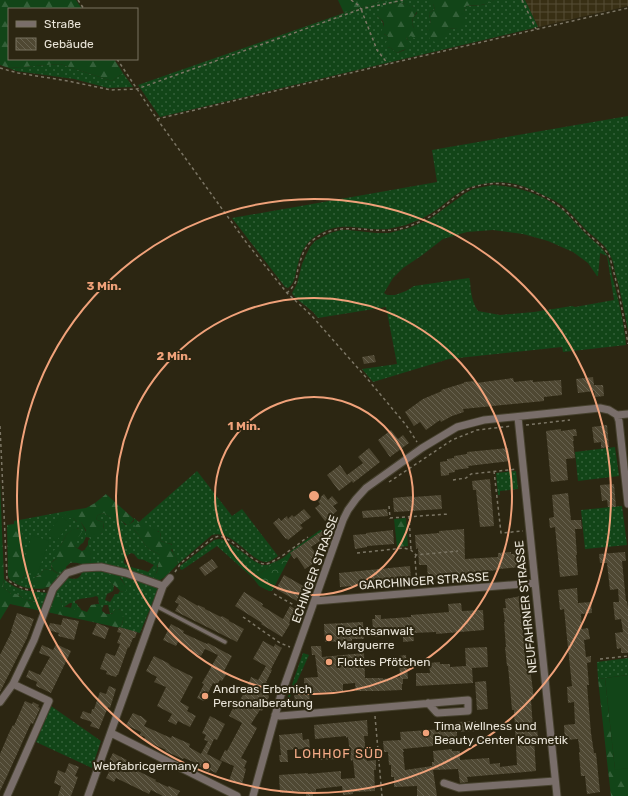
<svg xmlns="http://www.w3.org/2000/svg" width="628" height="796" font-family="Rubik,sans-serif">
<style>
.industrial{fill:url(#industrial-grid)}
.grass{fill:url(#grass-dots);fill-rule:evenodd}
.forest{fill:url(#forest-firs)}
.park{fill:url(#park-crowns)}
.pitch{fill:#124518}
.building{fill:url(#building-back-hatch)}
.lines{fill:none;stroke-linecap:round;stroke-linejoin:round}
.lane-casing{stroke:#46412e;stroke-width:5.5}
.street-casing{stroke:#46412e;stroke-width:9}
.path{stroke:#7c7665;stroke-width:1.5;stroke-dasharray:3 3;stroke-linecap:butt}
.lane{stroke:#796e6a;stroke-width:3.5}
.street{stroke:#796e6a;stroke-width:7}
.ring{fill:none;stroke:#f0a27a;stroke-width:2}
.poi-dot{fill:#f0a27a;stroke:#2c2612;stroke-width:1.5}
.labels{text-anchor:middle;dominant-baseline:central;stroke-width:4;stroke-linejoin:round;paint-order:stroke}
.street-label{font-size:12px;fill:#e9e4d8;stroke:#2c2612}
.poi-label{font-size:12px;fill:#e9e4d8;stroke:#2c2612;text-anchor:start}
.neighbourhood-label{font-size:13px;letter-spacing:1px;fill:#f4aa86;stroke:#2c2612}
.centre{fill:#f0a27a;stroke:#2c2612;stroke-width:2}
.ring-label{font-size:12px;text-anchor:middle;font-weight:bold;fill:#f0a27a;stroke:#2c2612;stroke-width:4;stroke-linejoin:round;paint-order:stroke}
</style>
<defs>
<pattern id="industrial-grid" width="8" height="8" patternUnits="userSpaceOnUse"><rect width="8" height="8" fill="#382f14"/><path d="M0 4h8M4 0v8" fill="none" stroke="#554d35"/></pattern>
<pattern id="grass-dots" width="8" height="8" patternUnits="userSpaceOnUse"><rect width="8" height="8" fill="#124518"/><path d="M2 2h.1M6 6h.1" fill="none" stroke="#346039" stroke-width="1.8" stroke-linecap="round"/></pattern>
<pattern id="forest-firs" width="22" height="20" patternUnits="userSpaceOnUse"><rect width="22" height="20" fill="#124518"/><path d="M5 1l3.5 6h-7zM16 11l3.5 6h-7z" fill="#346039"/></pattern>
<pattern id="park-crowns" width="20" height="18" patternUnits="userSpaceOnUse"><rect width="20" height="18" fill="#124518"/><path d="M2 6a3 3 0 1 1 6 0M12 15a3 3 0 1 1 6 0" fill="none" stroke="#346039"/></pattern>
<pattern id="building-back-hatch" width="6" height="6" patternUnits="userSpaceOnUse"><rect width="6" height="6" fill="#4f4833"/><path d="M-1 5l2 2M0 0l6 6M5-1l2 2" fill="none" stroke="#686250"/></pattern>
</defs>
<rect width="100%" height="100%" fill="#2c2612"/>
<path class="industrial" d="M525 0H628V6L538 27Z"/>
<path class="grass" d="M384 0H433V4L435 9 429 13 431 24 427 29 429 33 445 32 449 28 456 29 463 19 464 11 466 6 483 5 494 0H525L538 27 160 117 138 85 344 13ZM400 3C405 3 409 6 414 7L417 13 413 18 412 23 414 28 411 35 406 38 408 40 405 50 397 53 391 48 387 47 388 36 384 34C384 26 384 21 377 16L383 9V7L388 4Z
M60 64 112 81 123 73 133 87 108 88 74 79 16 71 9 68Z
M628 116V331C624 311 621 292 615 272 614 266 613 260 610 255 606 245 595 238 587 231 580 224 574 216 566 209 560 203 552 199 543 195 517 182 502 179 474 186 456 190 444 207 428 215 422 219 413 222 406 225 401 226 394 228 388 229 359 231 340 218 313 238 305 244 300 254 298 264 295 272 296 283 288 288L285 287 282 283 232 218 437 182 432 150Z
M493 185C518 186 544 195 564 211 571 218 578 226 585 233 592 240 601 246 607 255 610 260 611 269 612 275 618 298 624 321 626 345L563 352 562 347 449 359 373 382 362 369 397 364 386 307 318 318 313 312 297 299 293 295 292 293 297 284 302 264 306 255 310 247 315 241 330 233 341 230H348L376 233H389L409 228 430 219 464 194 473 189ZM493 230 523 234 548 241 573 252 588 263 597 276H598L600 255V253L607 256 614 300 575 307 572 306 534 312 500 315 478 311C474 305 472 299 471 291 470 286 471 282 469 278L414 286 406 291 395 295H387L384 293 393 278 403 268 421 256 443 239 467 232Z
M615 447 619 476 578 481 575 452Z
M197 471 232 516 242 509 278 556C275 558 271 561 267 562 251 563 233 529 212 535L178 564C177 556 171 553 172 544L166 543 161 541 160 538 161 533 154 529 134 530 139 535V537C143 540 144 545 148 548 151 551 156 552 160 555V561L157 566 158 569 153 580 90 565 91 561 90 559 92 555 88 549H85L88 545V541L90 538 86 537 83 543 81 544 78 548 75 547 79 528 71 531 66 535 61 545 57 549 56 556 57 558C56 559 53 560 52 562 48 569 57 573 61 574L60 576 53 571 44 569 41 574 35 577 41 587 49 588C32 590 24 589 10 580L18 582 24 577C25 564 25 559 19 548L23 544 22 532 23 530 14 524V521L67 511 65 514 69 518H73L77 522H81L86 532 101 534 104 527 103 522 97 520 96 518 98 515 104 513 110 517 122 521 125 525 130 524 134 521V518L139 522ZM131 553 134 554 138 559 144 560 154 565 148 572C140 568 131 569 124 563 123 557 127 556 131 553Z
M516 471 518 489 500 491V495H498L496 473Z
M622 506 627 545 585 549 581 510Z
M320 530 323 531 253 578 217 546 182 570 180 569V566L214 540 219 539 224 540 241 551 254 561 262 565H268L283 558 291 551Z
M100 569 125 574 155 585 158 589 140 633 120 628C124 621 125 615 119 609H115L113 613 110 614 108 605H104L102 609 99 604 98 597 96 596C89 599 81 597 75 601V603L77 604 78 606 81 609V610H75L71 608 72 604V603H70L64 607H62V603L59 595 53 594 60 584 66 578C76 579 79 581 83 570ZM121 578 125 585 123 592 120 591 118 594H115L110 602 105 600 107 594 113 591 114 586 109 580Z
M4 579C18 592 30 591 48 593L43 605 28 600 24 599 19 595 11 594 3 587Z
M303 653 309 655 285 708H284Z
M628 658V675L598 679 597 662Z
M51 706 101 741 92 768 36 742Z"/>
<path class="forest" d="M0 0H76L82 9H9V59H114L123 73 112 81 60 64 9 68 0 65Z
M338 0H384L344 13Z
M433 0H494C484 7 477 4 466 6L464 11 467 14 463 19 464 22 463 27 456 29 449 28 446 32V37L438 43 430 40 427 29 428 25 431 24 429 13 435 9 433 4Z
M400 3C404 3 413 6 417 9 417 14 412 17 412 22 412 24 413 26 414 28L418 29 420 33 418 38H414L411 36 406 38 411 44C406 51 403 49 397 53L391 48 387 47 385 45C386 42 388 40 388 36L381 32 384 25 383 21 377 16V13L383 9V4Z
M0 482 4 579 3 587 11 594C17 593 18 595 23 598 26 600 40 604 43 605L41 611 10 604 0 620Z
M106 494 134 519 130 524 127 525 122 521 110 517 104 513 98 515 96 518 97 520 103 522C106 535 97 538 86 535V530L81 522H77L73 518H68L65 514V512L67 511 86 508 95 503Z
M406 518 408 546 397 547 394 519Z
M140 523C146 524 151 528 157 529L158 532H161L160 538 161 541C165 543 170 543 174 546L173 548 171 550C175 554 177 559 178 564L165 577 157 582 153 580C154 577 155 575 157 572 159 567 156 566 160 561V555C156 552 151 551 148 548 144 545 143 540 139 537V535L134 530 136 525Z
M14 524 23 529 22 533 24 543 19 548C24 557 30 576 18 582L10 580 8 576 7 525Z
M79 528H80L82 532 78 538 75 547 82 551 88 548 93 556 90 559 92 564 90 565C82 565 78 562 70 563L66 567V571L61 574C56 572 51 570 51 563L57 558 53 556V551L61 545 66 535 73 529H77Z
M44 569 53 571 60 576 50 587C43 588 35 588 31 581L32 579 41 574Z
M111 575C120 575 122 581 127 588L126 592H123L120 591C117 586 110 584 108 578Z
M53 594 59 595 62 603V607C67 607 71 607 75 610H81L87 612 91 605 97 604H99L102 609V611L106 614H112L116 608C126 611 124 621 120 628L47 612Z
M605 678 615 769 628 768V796H611L608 770 598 679Z"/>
<path class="park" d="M290 553 291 555 272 591H269L259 586 253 578Z"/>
<path class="pitch" d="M61 516 70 524 56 541 47 534Z
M32 535 49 541 37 575 21 570Z
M628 675V768L615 770 605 678Z"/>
<path class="building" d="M374 355 376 362 364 364 362 357Z
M593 377 594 385H603L604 396 595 397 594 390V391L578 393 576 379Z
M513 378 514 382 533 380V382L561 380 562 395 544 397V401L463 409 464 412 452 416 441 422 440 420 426 430 420 422 414 426 405 412 423 399 442 391 441 390 464 383V382L476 381V383Z
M607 425 609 447 601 448V442L594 443 592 427Z
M561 429V431L576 429 577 436H573L574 441H573L575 458 566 459 568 480 551 482 546 431Z
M391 430 398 439 403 435 409 443 390 457 378 440Z
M369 448 380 462 353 483 352 481 339 491 327 475 340 465 347 475 363 463 358 457Z
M508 448 510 461 468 466 469 468 455 470V472L449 473V475L441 476 440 462 447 461V459L454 458V456L467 454V452Z
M490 479 494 526 480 527 476 490H473L472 481Z
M614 484 616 507H608L607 500 602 501 600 485Z
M568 493 571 520H581L582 529H575L577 555H576L578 575 560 577 555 527 550 528 549 518 554 517 552 495Z
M324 494 328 500 332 496 338 503 333 506 337 511 325 521 315 508 320 504 317 500Z
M441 495 442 509 394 512 393 498 414 496V497Z
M304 509 311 517 300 525 303 528 288 540 287 538 286 539 273 523 279 518 281 521 287 516 288 519 292 515 294 517Z
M387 509 388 516 363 518 362 511Z
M464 529 465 559 498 557V553L511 552V554H519L520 567 499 569V570L466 573 467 576 428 579 427 565H419L418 548 416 549 415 535 439 533V531Z
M393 530 394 544 367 546V547L355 549 353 535 366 534V533Z
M322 531 326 537 311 547 320 559 305 569 297 557 294 559 290 553Z
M625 552 626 561H622L626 601H627L628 608V653H621V648L617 649 615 633 623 632 621 619 615 620 613 602H619L618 589 610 590 607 563H600L599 554Z
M212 559 218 567 205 576 199 568Z
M410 566 411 580 375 583V584L340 587 339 573Z
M284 575 305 587 297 601 276 589Z
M577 588 578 603 591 602 592 613 581 614 582 629 588 628 590 639 584 640 586 657 591 656V662L587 663 589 685H587L591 733 594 753H596L600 792 587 794 585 776H581L579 752H580L578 739 565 740 564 725 575 724 574 702 568 703 567 687 572 686 564 609 560 610 558 590Z
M244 592 263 604 262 606 283 619 290 606 297 610 289 623 290 624 282 637 261 624 262 623 235 606Z
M179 595 198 606V605L205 608V609L221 617 222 616 229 620V621L244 629 237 642 175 611 179 604 175 602Z
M521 596 522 604H524L526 616 521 617 524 639H526L527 648 524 649 526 662 530 661 531 675 534 699 531 700 533 728H537L538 738 534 739 536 771 467 777 468 782 460 783 458 769 433 770 437 796H417V786L394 787V777H391V765H389L388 752H384L383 741 401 740 400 732 442 729V727H446V726H457V722L476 721 477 731 457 732V738H433V746L403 749 404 752H403L405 770 432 766V762H434L433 751 452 749V751H460V760L489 758 490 764 500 763V767L517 765 514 710H512L508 666H507L505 647H506L504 622H505L503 608H506L505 599Z
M461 603 462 611 483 610 484 630 436 634V632L413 633 414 641 403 642V635L374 637 372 619H375V615H381V619L411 617V615L449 612 448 604Z
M17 613 34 619 27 638 0 692V655L12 631H11Z
M63 618 79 621 74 640 58 636 59 633 48 630 50 623 61 625Z
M363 622 364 639H352V641L325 642 324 624Z
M97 623 109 628 105 639 92 634Z
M171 624 184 631 183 633 207 644 208 643 232 656 224 671 227 673 222 681 220 680 217 685 213 683 204 701 197 698 204 684 202 683 218 655 205 649 206 647 201 656 190 651 191 649 178 642 176 646 163 640Z
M119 627 137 632 135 638H133L129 648 128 647 118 675H117L116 677 106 674 107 671 100 669 106 653 115 656 120 644 117 643 121 633 117 632Z
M263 641 274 647 275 644 282 648 271 669H270L272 670 266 682 267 683V685L271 687 268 694 269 697 262 711 260 710 251 724 257 728 241 758 247 761 244 768 246 769 242 784 229 781 234 766 220 760 225 750 227 751 242 723 229 716 233 708 235 710 248 685 251 677 258 680 266 666 253 659Z
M56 644 71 651 51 693 36 686 37 682 26 677 29 670 40 675 50 657 39 653 42 645 53 650Z
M311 646H321L322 657 364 653 365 678H383V679L400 677 399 656 406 655 408 679H403V684H402V690L377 691H356L355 683 343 684V691L309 693 310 701 295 702 294 694 309 693H305L304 678 318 677 315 655H312Z
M487 647 488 667 472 668 473 683 416 686V673H430L429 663 440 662V664H450V667L466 666 465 648Z
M154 656 168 663 171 666 193 677 180 702 189 707 187 711 196 716 190 727 178 721 176 725 168 721 172 714 157 706 166 687 154 682 157 677 146 671Z
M486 681 488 709 477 710 475 682Z
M109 686 116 689 110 708 108 707 99 729 90 726 92 722 80 718 83 711 91 714 92 709H94L100 692 106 694Z
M25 701 32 704 33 702 39 705 38 707 40 708 33 724 31 723 8 774 0 791V754L9 733 13 725 14 726Z
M133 713 140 716H141L147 721 144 726 171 738 172 736 190 744 189 747 201 754 208 741 204 740 206 735 202 733 210 716 225 724 217 740 214 739 207 754 222 762 216 773 210 770 209 772 195 764 196 763 184 758 183 759 165 751 166 750 144 740 145 737 140 735 141 732 126 725Z
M367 720 368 736H364L367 761 376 760V770H374L375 791 353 792V794L343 795 342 786 316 789V792H313V796H306V791L280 793 279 775 308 773V774L341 771V779L355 778 353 760 351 761 348 737 346 738V736L315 739 314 725Z
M302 733 303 740 309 739 311 758 302 759V749L287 750 288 762H280L279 755H281L279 735Z
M337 751V759L319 760 318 753Z
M113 753 127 760 124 764 156 780 155 781 168 787 169 786 180 791 177 796H163L151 790 149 794 116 778 114 782 106 778 109 772 105 769Z
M69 763 79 767 75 776 78 777 71 796H58L61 786 54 783 58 770 65 773Z"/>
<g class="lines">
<defs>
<path id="lane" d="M156 606 225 642"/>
<path id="street" d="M617 415 619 421 628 504
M518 417 557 796
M315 601 535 583
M0 702 13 684
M275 715 280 716C343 711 405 705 468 700V711L437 713 428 703
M111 733 237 796
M444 783 459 788 555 781
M7 796 49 701 13 684 34 640 53 589 67 573 83 568 101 567 126 573 163 586
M88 796 163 586 170 578
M253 796 280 698 343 520 348 510 356 499 366 488 422 448 457 427 484 420 600 408 609 410 617 415 628 414"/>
</defs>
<use href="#lane" class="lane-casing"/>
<use href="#street" class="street-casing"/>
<path class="path" d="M78 0 84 9
M351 0 358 5 361 9 403 0
M522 0 536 29
M117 59 157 119 246 242 287 293 311 315 370 382 406 425 417 442
M0 68 18 73 68 81 111 90 137 89 361 9 377 50 388 64
M157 119 388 64 628 8
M287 293C290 290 294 286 296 281 297 276 297 271 299 266 301 257 305 246 313 240 343 217 374 238 407 227 415 224 424 220 431 216 445 207 459 191 474 187 504 177 540 190 564 210 572 216 578 225 585 231 592 238 604 247 609 255 611 260 612 267 614 273 620 296 624 320 628 344
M526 425 570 420
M0 426 7 579C17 588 31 592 45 591
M494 471 501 533 523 531
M453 480 466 478 471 474 517 469
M389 482 452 440 477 430 512 426
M389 506 390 518 449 514
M409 516 411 550
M357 553 404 548 411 550 416 555 458 551
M416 555 415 558 417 585
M175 572 181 563 213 538 219 536C228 538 235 544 242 550 249 555 257 564 266 564 275 563 299 543 308 537
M274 594 303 610
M243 617 280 643 290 647
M600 659 628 656
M375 716 382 796"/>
<use href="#lane" class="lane"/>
<use href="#street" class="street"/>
</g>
<g class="ring">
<circle cx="314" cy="496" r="99"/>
<circle cx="314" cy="496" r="198"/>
<circle cx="314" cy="496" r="297"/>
</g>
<g class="poi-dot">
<circle cx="329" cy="638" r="4"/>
<circle cx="329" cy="662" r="4"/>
<circle cx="205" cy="696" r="4"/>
<circle cx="426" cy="733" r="4"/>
<circle cx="206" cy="766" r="4"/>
</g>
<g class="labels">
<g class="street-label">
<text transform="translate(315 569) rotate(-70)">ECHINGER STRASSE</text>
<text transform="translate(424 581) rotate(-4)">GARCHINGER STRASSE</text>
<text transform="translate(526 607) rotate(-96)">NEUFAHRNER STRASSE</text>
</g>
<g class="poi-label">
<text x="337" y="631">Rechtsanwalt<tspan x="337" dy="14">Marguerre</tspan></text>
<text x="337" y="662">Flottes Pfötchen</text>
<text x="213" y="689">Andreas Erbenich<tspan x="213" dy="14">Personalberatung</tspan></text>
<text x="434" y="726">Tima Wellness und<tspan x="434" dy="14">Beauty Center Kosmetik</tspan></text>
<text x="198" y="766" text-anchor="end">Webfabricgermany</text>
</g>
<g class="neighbourhood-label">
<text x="339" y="753">LOHHOF SÜD</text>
</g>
</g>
<circle cx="314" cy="496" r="6" class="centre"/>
<g class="ring-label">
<text x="104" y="290">3 Min.</text>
<text x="174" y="360">2 Min.</text>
<text x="244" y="430">1 Min.</text>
</g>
<rect x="8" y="8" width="130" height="52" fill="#2c2612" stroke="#787261"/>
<rect x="16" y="21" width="20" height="6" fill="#796e6a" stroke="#787261"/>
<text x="44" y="28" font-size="12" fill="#e9e4d8">Straße</text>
<rect x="16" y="38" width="20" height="12" fill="url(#building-back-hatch)" stroke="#787261"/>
<text x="44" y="48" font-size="12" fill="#e9e4d8">Gebäude</text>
</svg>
